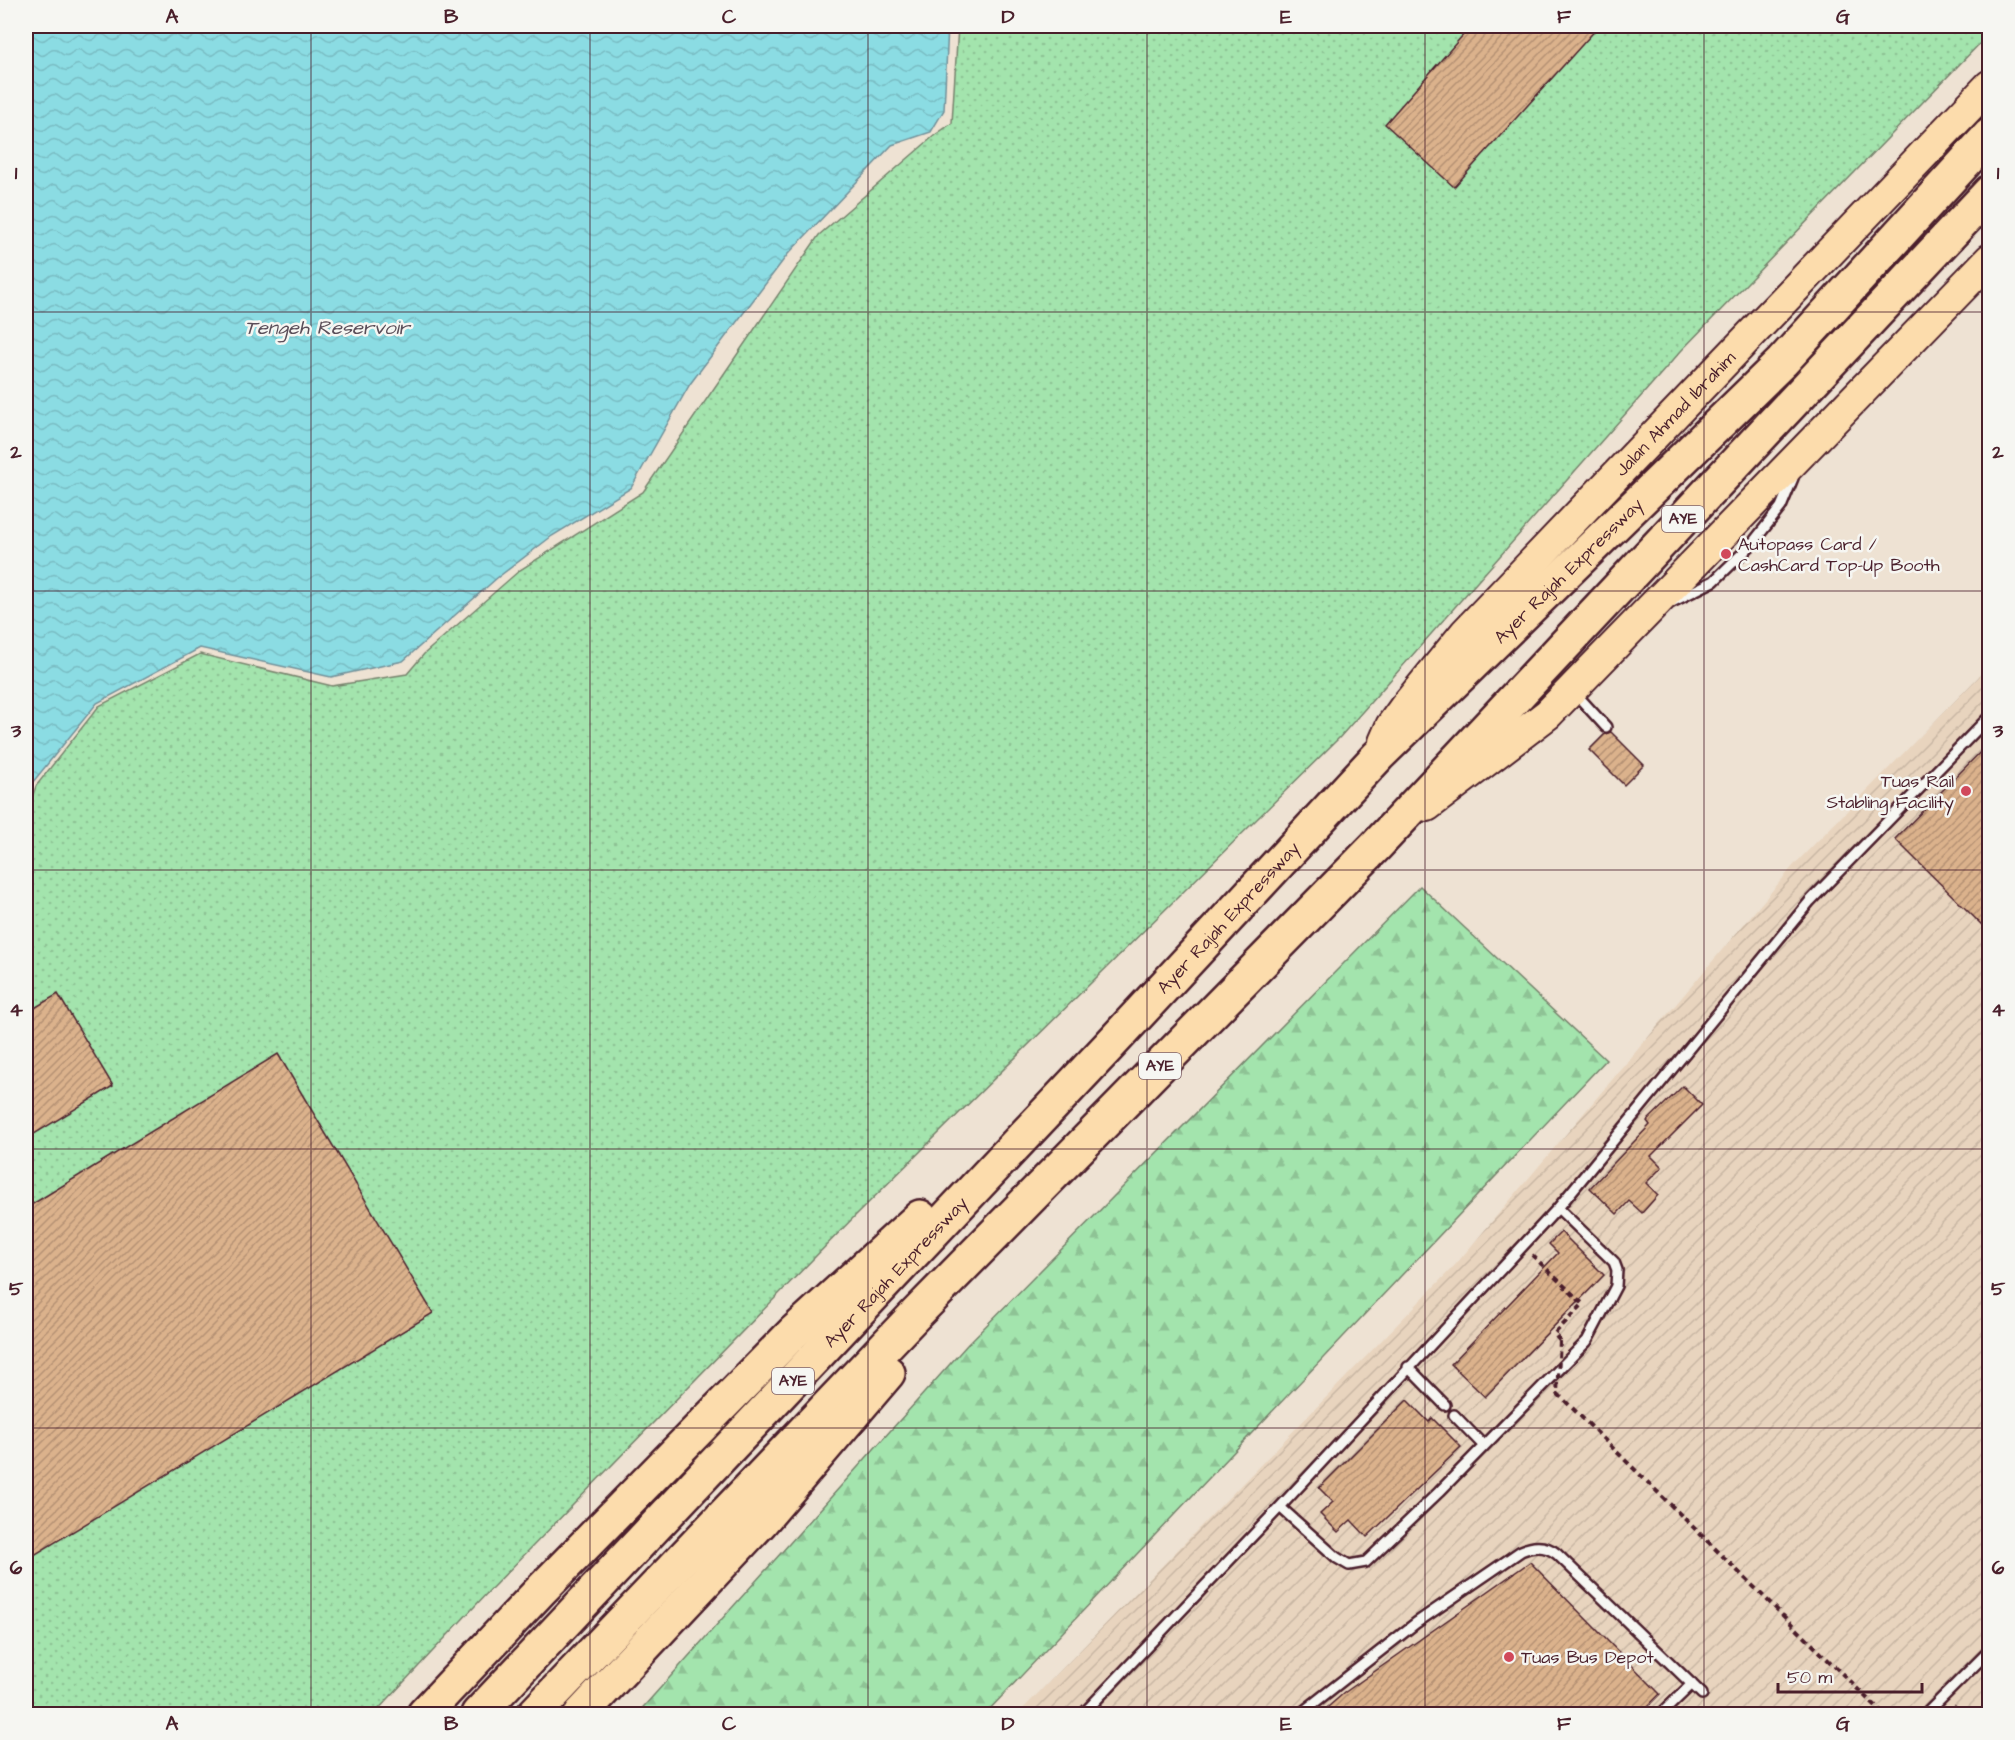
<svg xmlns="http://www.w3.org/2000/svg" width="2015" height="1740" font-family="'Architects Daughter',sans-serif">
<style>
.industrial{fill:url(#industrial-furrows)}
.grass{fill:url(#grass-dots);stroke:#76826c;stroke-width:1.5}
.forest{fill:url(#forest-firs);stroke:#76826c;stroke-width:1.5}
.water{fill:url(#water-waves);stroke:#719099;stroke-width:1.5}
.building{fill:url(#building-hatch);stroke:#4a1f2b;stroke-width:1.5}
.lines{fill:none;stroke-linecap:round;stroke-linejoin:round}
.lane-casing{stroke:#4a1f2b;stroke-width:14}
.primary-casing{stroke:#4a1f2b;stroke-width:34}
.highway-casing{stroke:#4a1f2b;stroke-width:38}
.path{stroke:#4a1f2b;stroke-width:4;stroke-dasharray:6 4.5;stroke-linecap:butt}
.lane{stroke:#f6f6f2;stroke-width:9}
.primary{stroke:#fcdcac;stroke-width:30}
.highway{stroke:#fcdcac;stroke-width:33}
.path-bridge{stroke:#4a1f2b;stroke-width:4;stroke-dasharray:6 4.5;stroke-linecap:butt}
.grid{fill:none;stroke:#4a1f2b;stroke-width:1.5;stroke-opacity:0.55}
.poi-dot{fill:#d1495b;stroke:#f6f6f2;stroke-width:2}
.labels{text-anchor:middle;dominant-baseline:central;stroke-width:5;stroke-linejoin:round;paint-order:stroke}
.shield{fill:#f6f6f2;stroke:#7e6067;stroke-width:1.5}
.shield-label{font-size:16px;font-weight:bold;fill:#4a1f2b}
.street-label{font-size:18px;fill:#4a1f2b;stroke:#f6f6f2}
.poi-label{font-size:18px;fill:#4a1f2b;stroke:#f6f6f2;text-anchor:start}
.water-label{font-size:20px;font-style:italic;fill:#5a4e59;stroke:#f6f6f2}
.neatline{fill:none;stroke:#4a1f2b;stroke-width:2}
.grid-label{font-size:20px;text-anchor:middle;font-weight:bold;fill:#4a1f2b}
</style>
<defs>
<pattern id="industrial-furrows" width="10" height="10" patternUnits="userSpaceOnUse" patternTransform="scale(1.5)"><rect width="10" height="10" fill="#e8d4be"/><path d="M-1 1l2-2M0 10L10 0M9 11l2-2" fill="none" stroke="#c8b6a3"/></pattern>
<pattern id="grass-dots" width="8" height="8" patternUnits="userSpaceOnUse" patternTransform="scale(1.5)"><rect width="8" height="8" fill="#a3e4ad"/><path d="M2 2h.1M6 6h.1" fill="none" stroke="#8ec395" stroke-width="1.8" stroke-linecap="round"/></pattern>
<pattern id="forest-firs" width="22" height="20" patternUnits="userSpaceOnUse" patternTransform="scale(1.5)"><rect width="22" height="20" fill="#a3e4ad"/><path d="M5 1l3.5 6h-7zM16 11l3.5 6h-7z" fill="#8ec395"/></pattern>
<pattern id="water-waves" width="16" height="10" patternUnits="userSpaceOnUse" patternTransform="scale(1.5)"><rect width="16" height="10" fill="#8bdce3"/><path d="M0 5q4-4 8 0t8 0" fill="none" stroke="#79bcc3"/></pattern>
<pattern id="building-hatch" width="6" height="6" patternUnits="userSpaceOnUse" patternTransform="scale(1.5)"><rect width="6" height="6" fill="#dbb28c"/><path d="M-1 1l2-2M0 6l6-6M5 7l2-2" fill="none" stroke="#b49073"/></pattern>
</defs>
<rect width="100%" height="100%" fill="#eee2d3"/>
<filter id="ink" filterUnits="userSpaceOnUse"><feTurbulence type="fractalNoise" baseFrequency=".0167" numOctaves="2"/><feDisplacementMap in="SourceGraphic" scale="12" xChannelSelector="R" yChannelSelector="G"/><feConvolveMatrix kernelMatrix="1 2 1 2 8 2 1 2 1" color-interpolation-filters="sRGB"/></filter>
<g filter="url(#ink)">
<path class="industrial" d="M1989 666V1714H1018L1456 1264 1794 865Z"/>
<path class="grass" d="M958 26H1989V34L1681 351 1340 737 855 1216 489 1591 374 1714H26V815L36 786 99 706 200 654 332 686 407 674 424 654 520 570 643 492 819 235 935 135 952 123Z"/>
<path class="forest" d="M1420 886 1606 1060 985 1714H637L967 1345Z"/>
<path class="water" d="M26 26H948L944 110 931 132 892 145 788 254 690 384 631 488 552 536 497 578 403 661 331 677 200 648 97 703 28 788 26 794Z"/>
<path class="building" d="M1471 26H1599L1454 187 1385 124Z
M1611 732 1644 765 1624 785 1589 750 1605 734Z
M1989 743V932L1895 839Z
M58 994 113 1086 26 1139V1013Z
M278 1054 433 1313 26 1560V1208Z
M1683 1086 1702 1105 1651 1156 1662 1167 1646 1183 1658 1195 1642 1213 1629 1201 1617 1214 1590 1188 1650 1125 1647 1121Z
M1561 1232 1604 1275 1485 1397 1451 1364 1558 1253 1549 1244Z
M1407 1400 1429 1422 1432 1418 1461 1447 1367 1537 1351 1520 1338 1532 1320 1514 1333 1502 1319 1488Z
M1530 1562 1660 1694 1640 1714H1320L1344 1693Z"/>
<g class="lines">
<defs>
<path id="lane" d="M1672 602 1714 581 1751 545 1781 507 1793 478
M1575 693 1606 727
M1408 1367 1445 1405
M1454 1415 1483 1445
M1280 1507 1337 1558 1349 1565 1366 1562 1439 1492 1587 1341 1616 1286 1617 1270 1614 1262 1558 1208
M1083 1714 1280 1507 1558 1208 1810 901 1990 716
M1300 1714 1416 1623 1521 1551C1534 1545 1546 1545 1557 1554L1702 1694
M1661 1714 1692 1684
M1926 1714 1990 1650"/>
<g id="primary">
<path id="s1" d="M1384 742 1391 726 1404 708 1465 633 1990 85"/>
<path d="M1427 806 1548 714 1990 259"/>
</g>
<g id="highway">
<path d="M424 1714 540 1591 793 1333 920 1217"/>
<path id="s2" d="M478 1714 1108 1047 1378 756 1782 362 1990 135"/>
<path d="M534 1714 915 1315 1376 846 1990 192"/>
<path d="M581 1714 761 1522 888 1373"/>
</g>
</defs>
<use href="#lane" class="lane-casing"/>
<use href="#primary" class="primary-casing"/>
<use href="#highway" class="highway-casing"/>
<path class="path" d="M1532 1255 1583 1304 1554 1334 1560 1341
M1948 1714 1956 1706"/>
<use href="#lane" class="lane"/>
<use href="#primary" class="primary"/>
<use href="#highway" class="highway"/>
<path class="path-bridge" d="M1560 1341 1557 1393 1883 1714"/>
</g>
</g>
<path class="grid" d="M311 26V1714M590 26V1714M868 26V1714M1147 26V1714M1425 26V1714M1704 26V1714M26 312H1990M26 591H1990M26 870H1990M26 1149H1990M26 1428H1990"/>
<g class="poi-dot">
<circle cx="1726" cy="554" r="6"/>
<circle cx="1966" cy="791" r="6"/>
<circle cx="1509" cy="1657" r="6"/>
</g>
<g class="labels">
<g class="shield">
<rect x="1662" y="506" width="42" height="26" rx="4.5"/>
<rect x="1139" y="1053" width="42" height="26" rx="4.5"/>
<rect x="772" y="1368" width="42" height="26" rx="4.5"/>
</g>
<g class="shield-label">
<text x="1683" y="519">AYE</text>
<text x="1160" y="1066">AYE</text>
<text x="793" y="1381">AYE</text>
</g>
<g class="street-label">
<text stroke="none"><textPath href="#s1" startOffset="440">Jalan Ahmad Ibrahim</textPath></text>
<text stroke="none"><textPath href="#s2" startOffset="1580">Ayer Rajah Expressway</textPath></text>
<text stroke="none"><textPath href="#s2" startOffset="1094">Ayer Rajah Expressway</textPath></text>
<text stroke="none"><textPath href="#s2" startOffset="608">Ayer Rajah Expressway</textPath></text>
</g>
<g class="poi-label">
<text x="1738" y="544">Autopass Card /<tspan x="1738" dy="21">CashCard Top-Up Booth</tspan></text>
<text x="1954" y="781" text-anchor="end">Tuas Rail<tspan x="1954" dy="21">Stabling Facility</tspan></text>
<text x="1521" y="1657">Tuas Bus Depot</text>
</g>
<g class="water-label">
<text x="327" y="328">Tengeh Reservoir</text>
</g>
</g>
<rect width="2015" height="1740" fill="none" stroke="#f6f6f2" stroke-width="66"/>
<path d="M1778 1683v9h144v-9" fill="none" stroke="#4a1f2b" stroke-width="3"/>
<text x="1787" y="1683" font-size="18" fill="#4a1f2b" stroke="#f6f6f2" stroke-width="4.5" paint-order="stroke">50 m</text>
<rect x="33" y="33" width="1949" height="1674" class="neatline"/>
<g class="grid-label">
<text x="172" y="23">A</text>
<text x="451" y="23">B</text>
<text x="729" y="23">C</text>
<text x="1008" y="23">D</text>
<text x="1286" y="23">E</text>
<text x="1564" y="23">F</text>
<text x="1843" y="23">G</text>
<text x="16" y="179">1</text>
<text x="1998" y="179">1</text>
<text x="16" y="458">2</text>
<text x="1998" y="458">2</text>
<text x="16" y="737">3</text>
<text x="1998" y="737">3</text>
<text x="16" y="1016">4</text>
<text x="1998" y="1016">4</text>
<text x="16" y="1295">5</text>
<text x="1998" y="1295">5</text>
<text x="16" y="1574">6</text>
<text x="1998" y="1574">6</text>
<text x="172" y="1730">A</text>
<text x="451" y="1730">B</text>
<text x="729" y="1730">C</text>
<text x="1008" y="1730">D</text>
<text x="1286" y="1730">E</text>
<text x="1564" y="1730">F</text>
<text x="1843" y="1730">G</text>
</g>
</svg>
